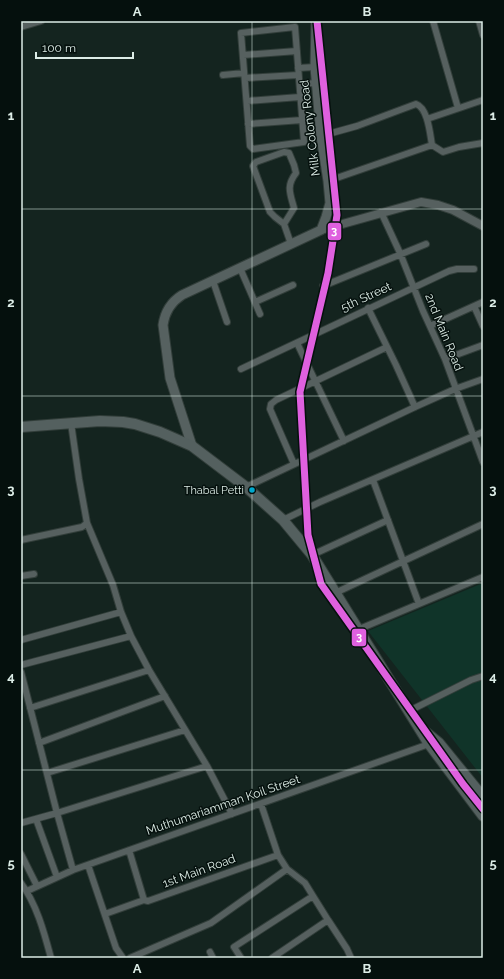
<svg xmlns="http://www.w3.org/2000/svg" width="504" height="979" font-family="Raleway,sans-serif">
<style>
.built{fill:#103429}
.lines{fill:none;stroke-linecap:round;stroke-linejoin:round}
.minor-casing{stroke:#323e3a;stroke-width:8}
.tertiary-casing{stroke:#323e3a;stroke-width:10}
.secondary-casing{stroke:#323e3a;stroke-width:11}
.primary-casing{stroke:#323e3a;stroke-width:12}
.minor{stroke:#56605f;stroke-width:6}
.tertiary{stroke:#56605f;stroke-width:8}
.secondary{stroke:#566160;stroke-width:9}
.primary{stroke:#54605f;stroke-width:10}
.metro-1-casing{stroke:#05100d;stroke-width:10}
.metro-1{stroke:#df60df;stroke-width:7}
.grid{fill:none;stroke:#dcece6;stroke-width:1;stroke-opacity:0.55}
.bus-dot{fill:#00a9ce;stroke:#05100d;stroke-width:1.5}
.labels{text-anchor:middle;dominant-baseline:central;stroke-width:3;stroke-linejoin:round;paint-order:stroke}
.bus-label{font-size:11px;fill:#dcece6;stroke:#05100d;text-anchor:end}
.street-label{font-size:12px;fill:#dcece6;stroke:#05100d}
.line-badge{stroke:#05100d;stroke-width:1.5}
.badge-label{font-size:11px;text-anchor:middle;font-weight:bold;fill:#fff}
.neatline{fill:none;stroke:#dcece6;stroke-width:1.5}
.grid-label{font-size:13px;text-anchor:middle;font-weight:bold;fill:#dcece6}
</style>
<rect width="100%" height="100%" fill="#14241f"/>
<path class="built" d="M483 583V778L368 631Z"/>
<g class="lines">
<defs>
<path id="minor" d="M433 21 458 108
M479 21 483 35
M21 27 41 21
M295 27 304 142 253 149 250 146 241 33Z
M243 55 297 51
M298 68 315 67
M223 75 244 73
M245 78 298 75
M300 84 317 83
M247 101 300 97
M427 119 483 100
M248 124 302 120
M321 136 357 126 416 104C428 108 430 134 432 145
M328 181 432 145 443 152 459 147 483 143
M381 212 400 253 423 311 445 359 483 462
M284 224 294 208C290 193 286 186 296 173L294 165 289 153 284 152 256 162 253 166 270 212 275 217 284 224 291 244
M240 268 260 314
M213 281 227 322
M323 286 426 244
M255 302 293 285
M474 306 483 326
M368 308 396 365 415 407
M430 326 483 302
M297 343 344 441
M445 359 483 345
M241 369 449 271 457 269H474
M294 464 270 409 271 404 276 400 387 347
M373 480 419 604
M246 487 415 407 455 389 483 379
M283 520 320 502 483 432
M87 523 113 585 121 612
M21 540 82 527 87 523 79 479 71 423
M312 555 388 520
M21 576 34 574
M335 593 483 524
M357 630 483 577
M21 640 121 612 131 636
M21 665 131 636 149 670 207 766 57 813 21 672
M30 708 149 670
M409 711 471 680 483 676
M39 743 165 696
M207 766 232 814
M47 773 185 730
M36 819 57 877
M21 823 57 813 73 870
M129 850 144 900
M21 854 37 886
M88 865 116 948 123 958
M287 869 305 883 313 896
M21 883C37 905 44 932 51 958
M27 891 73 870 429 744
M105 914 144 900 148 901 278 855
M210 952 213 958
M130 958 211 923 287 869 278 855 261 804
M241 958 234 947 313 896 328 920
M272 958 328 920 347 949 351 958"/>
<path id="tertiary" d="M321 230 421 202 438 205 453 210 483 226"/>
<path id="secondary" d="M192 446 170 378 163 325C165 311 171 302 182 295L321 230 326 217 330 203 328 181 321 136 315 67 316 21"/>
<path id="primary" d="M21 427 100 421 123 422 135 424 160 432 192 446 246 487 283 520 312 555 429 744 483 816
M423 730 439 743 483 797"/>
</defs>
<use href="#minor" class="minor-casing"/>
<use href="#tertiary" class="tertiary-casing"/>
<use href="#secondary" class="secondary-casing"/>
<use href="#primary" class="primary-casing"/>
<use href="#minor" class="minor"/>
<use href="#tertiary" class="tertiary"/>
<use href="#secondary" class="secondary"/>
<use href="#primary" class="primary"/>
<defs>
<path id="metro-1" d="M317 21 337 215 328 273 300 392 308 535 321 584 463 784 483 809"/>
</defs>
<use href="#metro-1" class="metro-1-casing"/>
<use href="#metro-1" class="metro-1"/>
</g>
<path class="grid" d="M252 21V958M21 209H483M21 396H483M21 583H483M21 770H483"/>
<circle class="bus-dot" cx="252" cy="490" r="3.5"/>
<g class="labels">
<g class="bus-label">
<text x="244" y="490">Thabal Petti</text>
</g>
<g class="street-label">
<text transform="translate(310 128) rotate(-97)">Milk Colony Road</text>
<text transform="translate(366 297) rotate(-25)">5th Street</text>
<text transform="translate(444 332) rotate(68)">2nd Main Road</text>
<text transform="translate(223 805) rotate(-19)">Muthumariamman Koil Street</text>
<text transform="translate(199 871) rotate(-20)">1st Main Road</text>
</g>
</g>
<g class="line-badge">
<rect x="327" y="222" width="15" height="19" rx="4" fill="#df60df"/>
<rect x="351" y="628" width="16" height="19" rx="4" fill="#df60df"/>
</g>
<g class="badge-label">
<text x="334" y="235">3</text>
<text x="359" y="641">3</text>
</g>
<rect width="504" height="979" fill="none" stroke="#05100d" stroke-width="44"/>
<path d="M36 52v6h97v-6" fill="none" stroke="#dcece6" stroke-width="2"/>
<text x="42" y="52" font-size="12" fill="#dcece6" stroke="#05100d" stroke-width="3" paint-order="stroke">100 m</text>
<rect x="22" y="22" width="460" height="935" class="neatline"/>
<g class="grid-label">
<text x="137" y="16">A</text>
<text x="367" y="16">B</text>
<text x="11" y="120">1</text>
<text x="493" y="120">1</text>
<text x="11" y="307">2</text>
<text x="493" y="307">2</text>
<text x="11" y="494">3</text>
<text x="493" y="494">3</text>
<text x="11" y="681">4</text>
<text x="493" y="681">4</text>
<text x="11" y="868">5</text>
<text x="493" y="868">5</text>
<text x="137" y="973">A</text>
<text x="367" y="973">B</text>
</g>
</svg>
